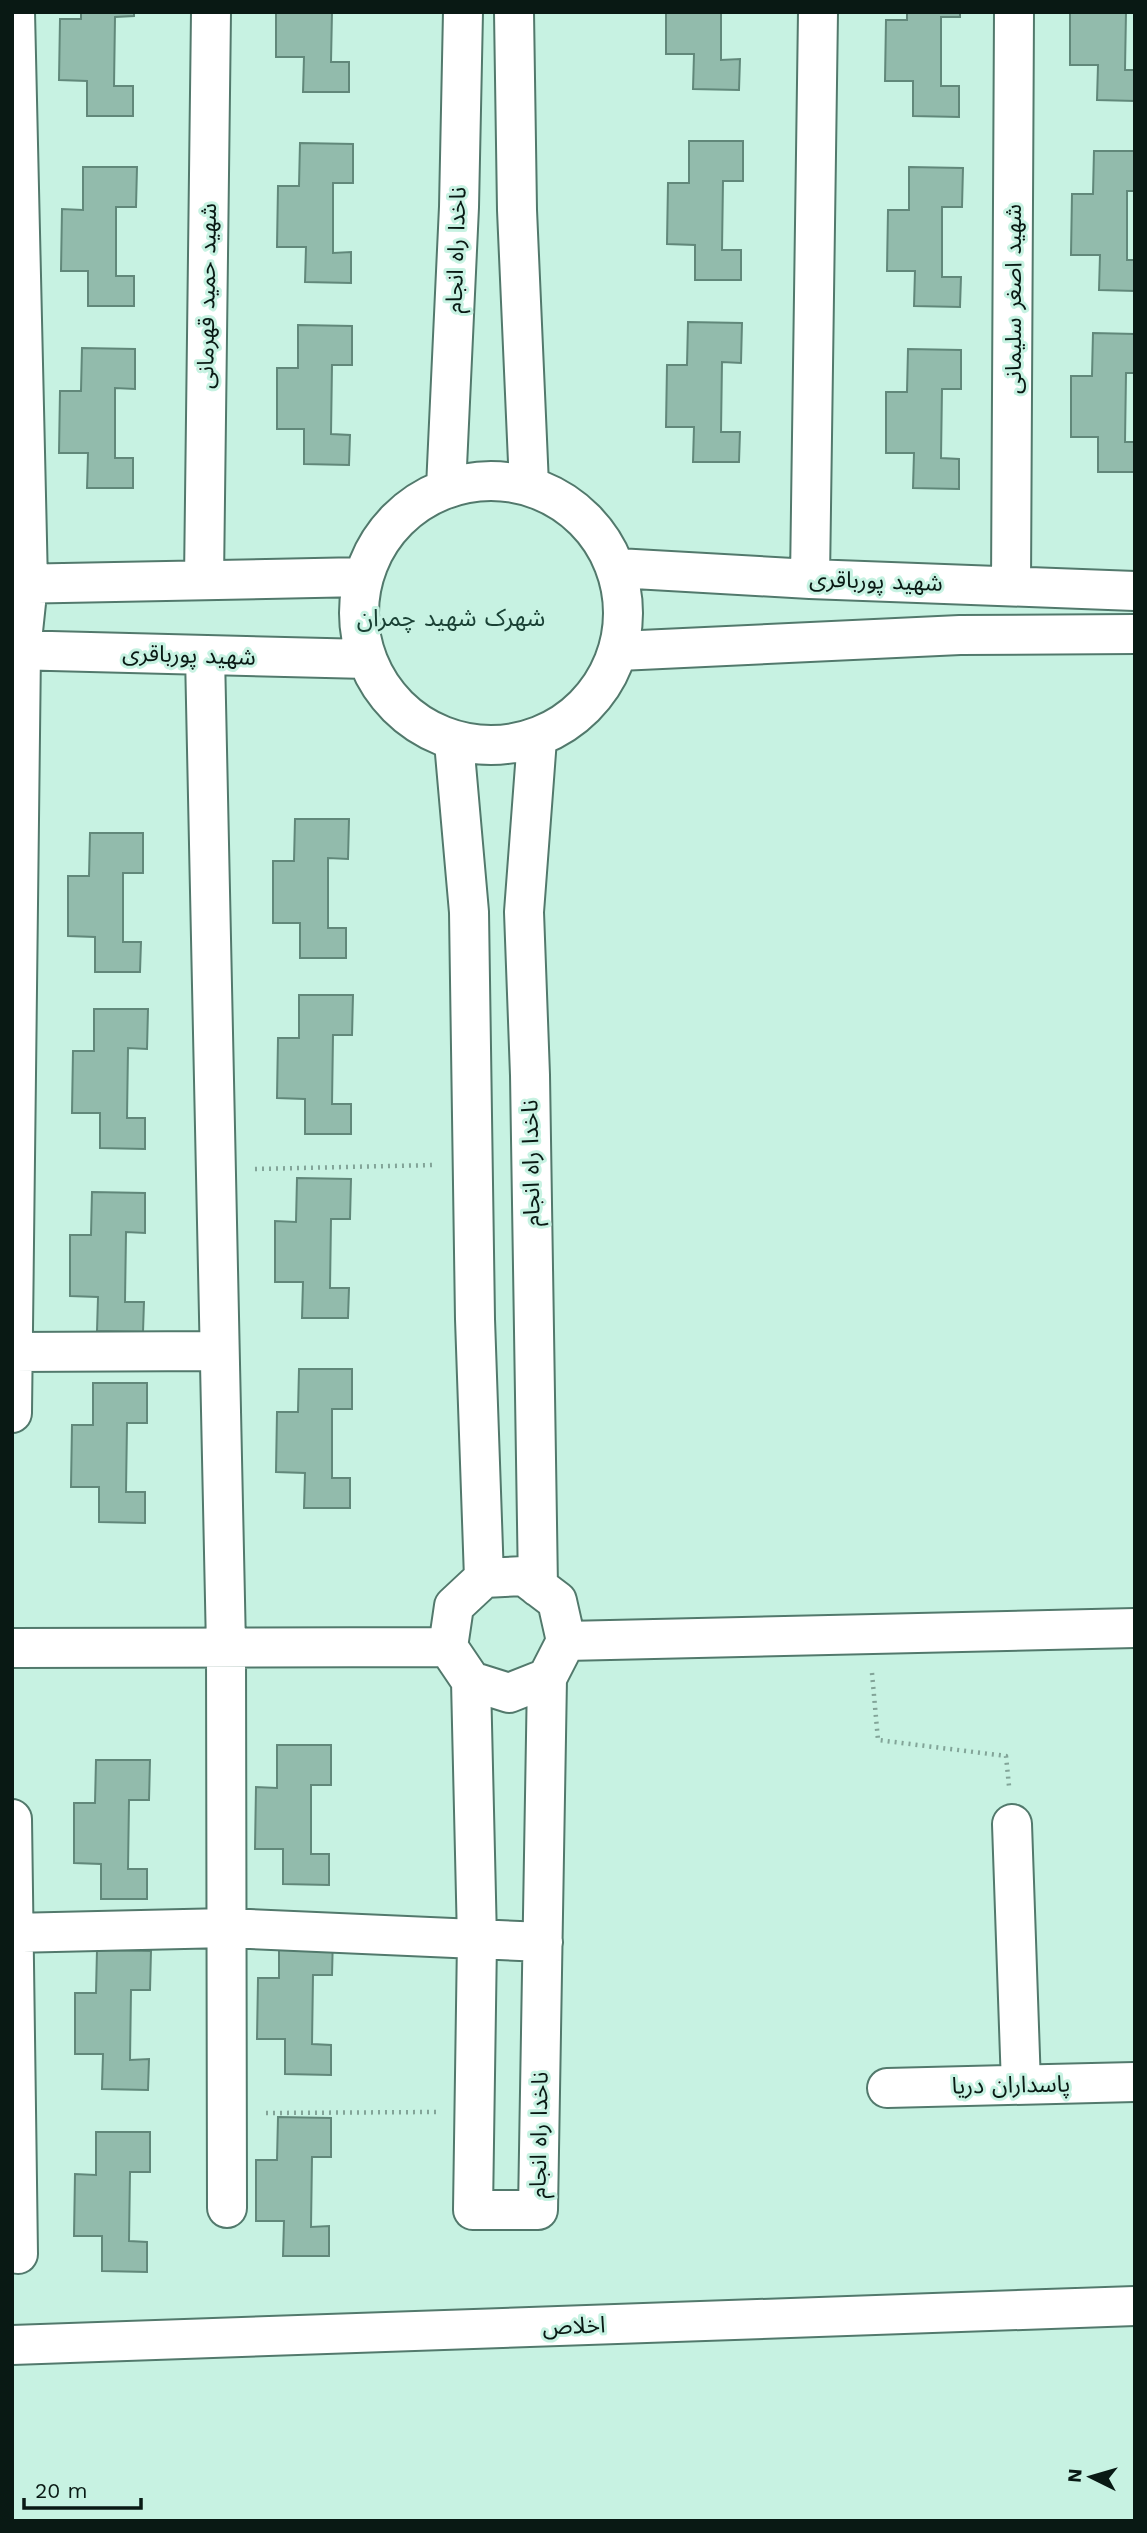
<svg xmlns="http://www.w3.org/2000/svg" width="1147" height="2533" font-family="'Work Sans','Noto Sans Arabic',sans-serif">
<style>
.building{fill:#92bbac;stroke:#61887a;stroke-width:2}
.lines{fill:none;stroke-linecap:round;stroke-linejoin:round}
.minor-casing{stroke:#52796c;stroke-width:42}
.path{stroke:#82a498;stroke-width:4.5;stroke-dasharray:2 5;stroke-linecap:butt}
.minor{stroke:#fff;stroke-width:38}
.labels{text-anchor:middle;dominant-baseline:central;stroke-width:6;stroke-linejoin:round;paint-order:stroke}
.street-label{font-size:23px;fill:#091914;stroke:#c7f2e2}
.neighbourhood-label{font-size:24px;fill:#1a4135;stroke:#c7f2e2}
</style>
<rect width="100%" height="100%" fill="#c7f2e2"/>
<path class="building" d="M81 12H134V16L115 17 114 86H133V116H87V81L59 80 60 19H81Z
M276 12H332L331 62H349V92H303L304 57H276Z
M666 12H721V60L740 59 739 90 693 89 694 54H666Z
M907 12H960V17H941V86H959V117L913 116V81H885L886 20H907Z
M1070 12H1126L1125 70H1135V101L1097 100 1098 65H1070Z
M689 141H743V181H723L722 250H741V280H695V245L667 244 668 183H689Z
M300 143 353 144V183H333V253L351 252V283L305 282 306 247H277L278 186H299Z
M1094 151H1135V191H1127V260H1135V291L1099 290 1100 255H1071L1072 194H1093Z
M83 167H137L136 207H116V276H134V306H88V271H61L62 209 83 210Z
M909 167 963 168 962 207H942V277H961L960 307 914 306 915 271H887L888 210H909Z
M688 322 742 323 741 363 722 362 721 432H740L739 462H693L694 427H666L667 365H687Z
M298 325 352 326V365H332L331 434 350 435 349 465 304 464V429H277V368H298Z
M1093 333 1135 334V373H1126L1125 442H1135V472H1098V437H1071V376H1092Z
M82 348 135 349V389L115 388V458H133V488H87L88 453H59L60 391H81Z
M908 349 961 350V389H942L941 458 959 459V489L913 488 914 453H886V392H907Z
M295 819H349L348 859 328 858V928H346V958H300V923H273V861H294Z
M90 833H143V873H123V942H141L140 972H95V937L68 936V876H89Z
M299 995H353L352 1035H333L332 1104H351V1134H305V1099L277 1098 278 1038H299Z
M94 1009H148L147 1049 128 1048 127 1118H145V1149L100 1148V1113H72L73 1051H94Z
M297 1178 351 1179 350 1219H331L330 1288H349L348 1318H302L303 1282H275V1221L296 1222Z
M92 1192 145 1193V1233L126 1232 125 1302H144L143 1332 97 1331 98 1297 70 1296V1235H91Z
M299 1369H352V1409H332V1478H350V1508H304L305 1473 276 1472 277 1412H298Z
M93 1383H147V1423H127L126 1492H145V1523L99 1522V1487H71L72 1425H93Z
M277 1745H331V1785H311V1854H329V1885L283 1884V1849H255L256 1787 277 1788Z
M96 1760H150L149 1800H129L128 1869H147V1899H101V1864L74 1863V1803H95Z
M279 1935 333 1936 332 1975H313L312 2044 331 2045V2075L285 2074V2039H257L258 1978H279Z
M97 1950 151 1951 150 1990H131L130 2060 149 2059 148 2090 102 2089 103 2054H75V1993H96Z
M278 2117 331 2118V2157H312L311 2227 329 2226V2256H283L284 2221H256V2160H277Z
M96 2132H150V2172H130L129 2241 147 2242V2272L102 2271V2236H74L75 2174 96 2175Z"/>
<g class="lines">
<defs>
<path id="minor" d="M514 12 517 210 529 485
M359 613a132 132 0 1 1 264 0a132 132 0 1 1-264 0Z
M446 488 459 207 463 12
M617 568 810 579 1135 591
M810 579 818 12
M204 580 211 12
M12 584 363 577
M1011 586 1014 12
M12 650 367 659
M619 651 960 635 1135 634
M205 655 226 1647 227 2208
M537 739 524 912 530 1075 538 1587
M454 742 469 912 475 1319 484 1578
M13 1352 219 1351
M12 1413 21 650 28 584 15 12
M524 1576 557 1601 566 1641 547 1678 509 1693 471 1681 448 1647 454 1606 484 1578Z
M566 1641 1135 1628
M12 1648 448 1647
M471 1681 477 1940 473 2210H538L547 1678
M12 1819 18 2254
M1012 1824 1021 2085
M12 1933 227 1928 543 1942
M887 2088 1135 2082
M12 2345 1135 2306"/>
</defs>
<use href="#minor" class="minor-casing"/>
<path class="path" d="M255 1169 435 1165
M872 1673 878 1740 1006 1756 1009 1786
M266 2113 436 2112"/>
<use href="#minor" class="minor"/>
</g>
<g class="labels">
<g class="street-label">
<text transform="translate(456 250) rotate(-88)">ناخدا راه انجام</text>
<text transform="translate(207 296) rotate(-89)">شهید حمید قهرمانی</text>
<text transform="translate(1013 299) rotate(-90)">شهید اصغر سلیمانی</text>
<text transform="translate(876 581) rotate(2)">شهید پورباقری</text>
<text transform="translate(189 655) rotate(2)">شهید پورباقری</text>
<text transform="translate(531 1163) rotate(-91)">ناخدا راه انجام</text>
<text transform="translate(1011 2085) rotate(-1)">پاسداران دریا</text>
<text transform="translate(539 2135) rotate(-89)">ناخدا راه انجام</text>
<text transform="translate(574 2326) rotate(-2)">اخلاص</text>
</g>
<g class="neighbourhood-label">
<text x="451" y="618">شهرک شهید چمران</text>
</g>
</g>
<rect width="1147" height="2533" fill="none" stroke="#091914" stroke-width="28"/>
<g transform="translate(1091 2477) rotate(275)" stroke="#c7f2e2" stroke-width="5" paint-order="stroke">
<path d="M0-5L12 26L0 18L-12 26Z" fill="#091914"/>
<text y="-10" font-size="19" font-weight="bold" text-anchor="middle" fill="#091914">N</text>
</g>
<path d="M24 2498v10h117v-10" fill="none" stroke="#091914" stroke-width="3.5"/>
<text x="35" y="2498" font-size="21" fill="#091914" stroke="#c7f2e2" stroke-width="5" paint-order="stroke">20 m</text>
</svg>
